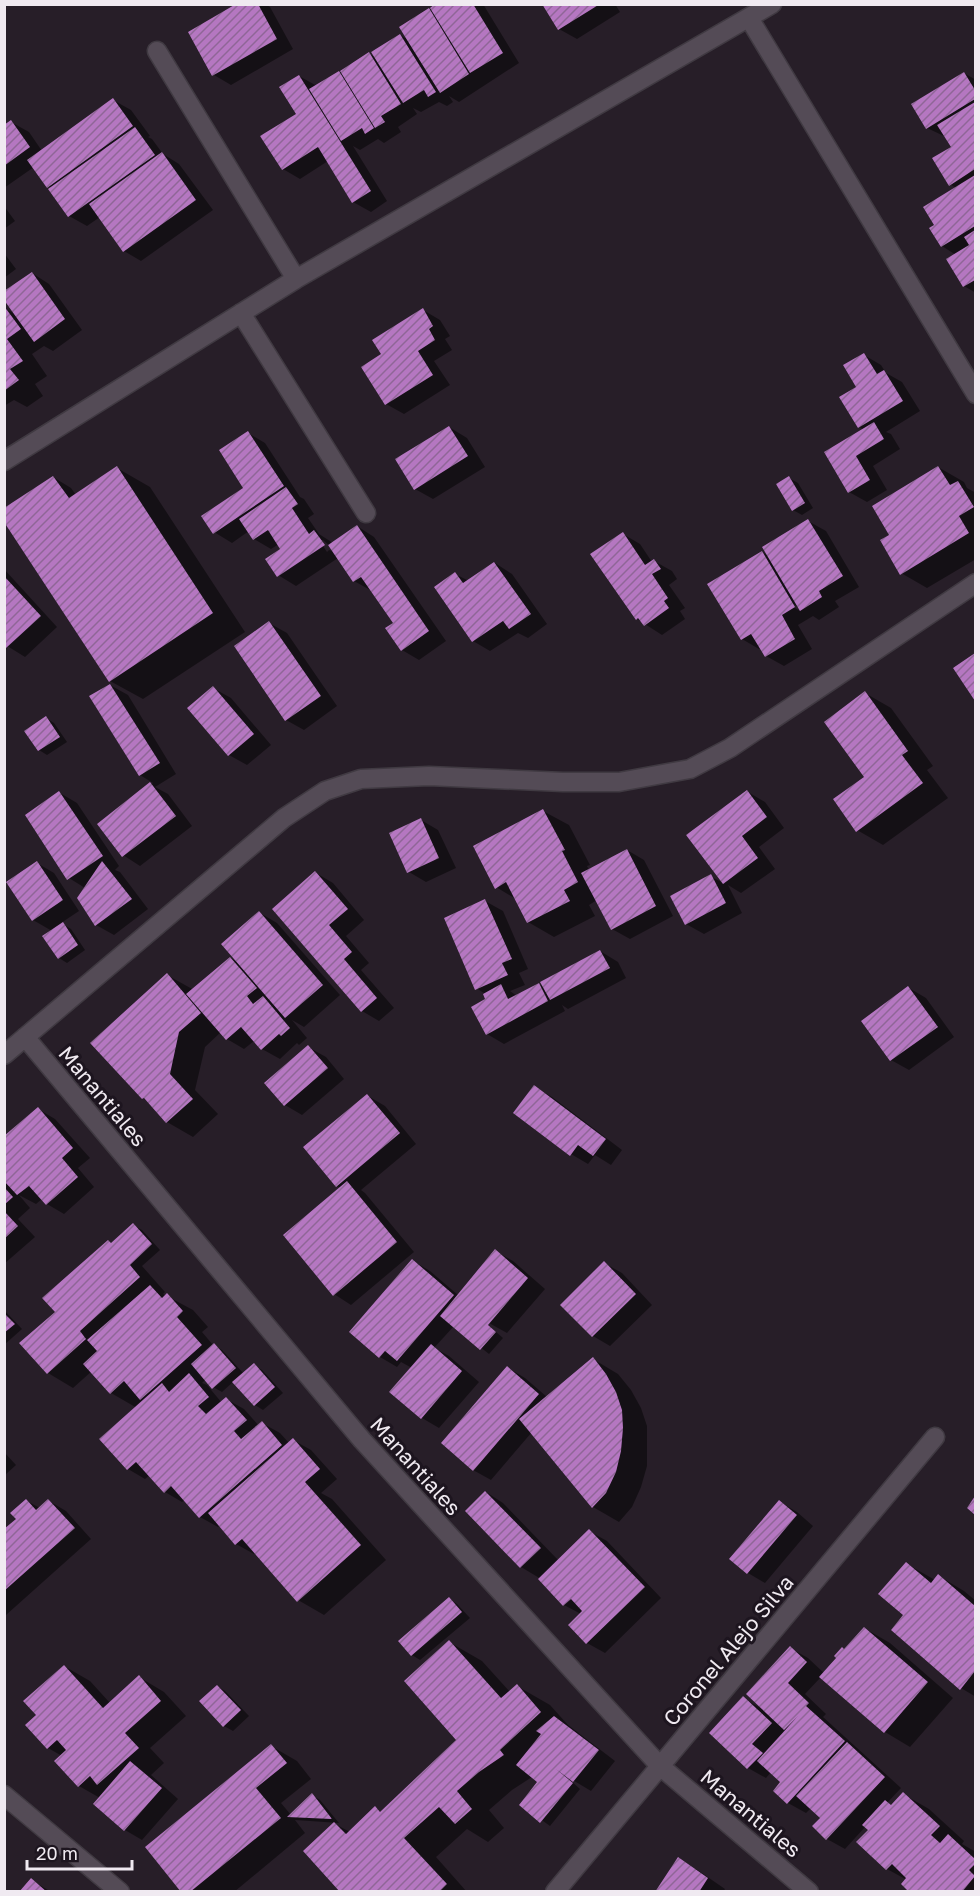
<svg xmlns="http://www.w3.org/2000/svg" width="980" height="1896" font-family="'Golos Text',sans-serif">
<style>
.shadow{fill:#0007;fill-rule:evenodd}
.building{fill:url(#building-hatch)}
.lines{fill:none;stroke-linecap:round;stroke-linejoin:round}
.minor-casing{stroke:#403a42;stroke-width:21}
.minor{stroke:#544b56;stroke-width:18}
.labels{text-anchor:middle;dominant-baseline:central;stroke-width:6;stroke-linejoin:round;paint-order:stroke}
.street-label{font-size:21px;fill:#f0eaf1;stroke:#1d151f}
</style>
<defs>
<pattern id="building-hatch" width="6" height="6" patternUnits="userSpaceOnUse" patternTransform="scale(1.5)"><rect width="6" height="6" fill="#b577c1"/><path d="M-1 1l2-2M0 6l6-6M5 7l2-2" fill="none" stroke="#8f6697"/></pattern>
</defs>
<rect width="100%" height="100%" fill="#271e28"/>
<path class="shadow" d="M239 4H265L270 7 293 49 231 85 214 75Z
M438 4H483L519 63 459 102 449 96 453 102 447 106 439 102 421 112 413 108 417 114 398 127 401 132 384 143 378 139 360 150 353 146 387 201 371 212 353 202 328 161 300 179 283 169 298 115 299 76 317 86 369 54 377 58 400 35 409 40 401 28Z
M544 4H615L620 12 577 39 559 29Z
M964 73 976 80V293L964 286 956 255 942 246 936 226 956 188 950 184 953 148 946 137 927 128Z
M113 100 131 110 150 136 148 137 152 139 163 154 179 164 213 210 141 261 124 251 100 217 87 226 69 216 52 189 48 186 34 167 4 188V127L11 122 29 132 42 151Z
M4 206 15 221 4 229Z
M4 253 16 269 4 278Z
M32 273 49 284 82 330 53 351 44 346 32 354 47 376 35 384 43 396 27 407 14 400 4 406V308L17 315Z
M423 310 440 320 450 336 445 339 452 350 434 361 450 385 404 414 386 404 383 355Z
M864 355 881 365 886 373 902 382 920 411 886 432 891 434 900 449 873 466 887 490 867 502 849 492 826 453 864 430 859 427 858 387Z
M449 427 467 438 485 467 433 499 415 489Z
M248 433 265 443 300 497 304 499 314 514 308 518 319 534 333 543 357 526 374 537 446 641 419 660 402 650 395 623 372 591 354 581 338 558 296 586 278 575 282 549 279 544 271 549 254 539 249 531 232 543 214 532 246 488ZM319 540H323L332 548V551L329 550 327 552 323 546 317 543Z
M938 467 964 482 967 488 976 493V559L927 588 901 573 891 535Z
M117 468 150 487 245 632 143 699 110 681 53 477 71 488 76 495Z
M789 478 798 483 813 508 802 515 793 510Z
M808 521 826 531 859 587 835 601 839 607 819 620 813 616 798 625 812 649 784 666 766 656 761 648 759 649 742 639 762 552 769 556ZM790 602 800 608V611L788 604Z
M623 534 640 544 652 562 654 561 672 571 677 579 669 585 685 608 680 611 685 619 662 635 637 619Z
M495 563 512 574 547 624 528 638 518 633 490 651 473 641 455 574 469 581Z
M4 569 57 627 25 657 4 644Z
M269 623 287 633 337 706 304 730 286 720Z
M976 655V698L955 669Z
M110 685 128 695 176 774 155 787 168 794 192 826 140 866 123 855 99 824 153 783 140 775Z
M213 688 231 698 271 745 247 765 229 755Z
M865 693 891 708 933 766 927 770 948 798 883 845 857 830 866 777Z
M46 718 54 723 67 742 47 755 39 750Z
M748 792 765 802 784 828 759 847 775 869 741 893 728 885 742 913 704 934 686 924 710 876 725 884 689 835Z
M60 793 77 803 119 866 115 870 120 872 148 909 114 935 96 925 85 888 69 878Z
M543 811 569 825 590 865 587 866 589 870 627 850 644 860 673 916 630 939 612 929 597 900 589 905 595 916 554 937 528 922 516 899 496 887Z
M421 820 438 830 456 868 426 882 409 872Z
M37 863 54 873 79 911 61 923 71 929 85 950 67 963 59 958 52 931 33 920Z
M316 873 333 883 364 920 346 936 369 963 361 970 394 1008 379 1021 362 1011 274 909Z
M485 901 503 911 528 969 519 973 525 985 510 991 517 996 539 984 545 988 600 951 618 962 626 978 568 1009 562 1005 565 1011 504 1044 487 1034V1000L484 993 476 988Z
M260 913 277 923 340 995 304 1027 292 1020 307 1038 299 1045 297 1043 280 1059 262 1049 254 1041 244 1049 227 1039 221 1032 205 1047 195 1090 218 1114 193 1137 167 1122 150 1103 143 1098 167 975 194 990 231 958 240 964Z
M909 988 926 998 954 1037 909 1070 891 1060Z
M308 1047 326 1057 344 1079 302 1115 285 1105Z
M534 1087 552 1097 622 1150 611 1165 595 1155 588 1164 571 1154Z
M368 1096 385 1106 416 1144 361 1190 365 1193 414 1252 351 1305 334 1294 341 1188 337 1186Z
M38 1109 55 1119 90 1158 78 1168 94 1187 64 1214 47 1204 42 1199 36 1204 19 1195 30 1208 18 1219 35 1237 4 1264V1138Z
M133 1225 142 1230 160 1250 142 1266 165 1292 163 1294 193 1310 208 1327 202 1332 213 1345 222 1350 244 1374 254 1365 262 1370 283 1393 263 1410 255 1405 234 1381 222 1392 213 1387 206 1379 202 1383 207 1385 222 1403 226 1399 244 1409 259 1426 262 1423 280 1433 289 1443 293 1440 311 1450 337 1479 321 1493 332 1499 386 1560 324 1615 298 1600 255 1552 254 1554 236 1544 220 1525 218 1527 200 1517 185 1500 182 1502 165 1492 150 1475 145 1479 128 1469 137 1408 111 1393 92 1371 73 1388 48 1373 57 1312 112 1244Z
M495 1251 513 1261 545 1289 507 1333 489 1323 488 1325 503 1338 489 1354 454 1326 434 1348 449 1356 479 1382 439 1428 422 1418 412 1368 401 1362 397 1367 380 1357 413 1261 430 1271 458 1295Z
M604 1263 622 1273 652 1305 610 1346 593 1336Z
M4 1310 22 1329 4 1345Z
M593 1359 618 1374 631 1390 641 1408 647 1426V1466L641 1487 632 1507 619 1522 593 1507 532 1432 491 1480 473 1470 508 1368 525 1378 547 1397Z
M4 1452 16 1465 4 1476Z
M486 1492 503 1503 559 1561 589 1531 607 1541 661 1598 605 1653 587 1643 581 1614 564 1605 541 1579 521 1567 467 1511Z
M27 1501 40 1508 49 1501 66 1511 91 1539 6 1615 4 1614V1531L18 1519Z
M780 1502 797 1512 813 1526 765 1583 748 1573Z
M907 1564 935 1580 939 1576 964 1591 976 1601V1697L961 1688 905 1615Z
M449 1599 457 1604 470 1618 420 1660 412 1655Z
M864 1628 890 1643 953 1698 910 1747 885 1732 821 1677 805 1694 826 1714 823 1717 901 1788 887 1803 892 1806 903 1794 929 1809 964 1841 962 1844 976 1852V1892H911L907 1880 887 1869 870 1830 866 1826 845 1849 827 1839 814 1826 822 1818 811 1808 806 1813 788 1803 775 1791 782 1782 771 1772 766 1778 748 1768 711 1733 743 1698 762 1709 790 1648 808 1658 825 1674Z
M449 1642 482 1661 510 1692 517 1686 550 1705 568 1725 615 1761 591 1791 571 1779 570 1780 580 1789 550 1826 521 1805 539 1782 532 1777 512 1790 489 1810 504 1828 488 1842 467 1829 436 1857 467 1892H342L335 1824 350 1832 375 1808 381 1812 458 1740Z
M64 1666 90 1681 110 1703 139 1677 164 1692 186 1716 150 1748 164 1763 151 1775 178 1799 142 1840 125 1830 95 1804 100 1798 79 1786 62 1756 48 1748 38 1715Z
M217 1686 225 1691 249 1716 233 1731 224 1726 201 1701Z
M271 1746 297 1761 311 1779 281 1803 291 1815 312 1795 320 1800 339 1823 295 1820 305 1833 234 1892H183Z
M696 1869 725 1889 723 1892H657Z
M31 1880 48 1890 51 1892H21Z"/>
<path class="building" d="M236 4H258L277 39 212 76 188 32Z
M435 4H473L503 53 470 73 430 8Z
M542 4H600L558 30Z
M429 8 469 74 440 93 399 27Z
M400 34 436 92 428 97 424 90 403 103 371 52Z
M369 52 401 104 381 116 385 122 375 128 340 71Z
M339 71 374 128 365 134 362 128 341 141 309 89Z
M964 72 975 90V99L926 129 911 104Z
M299 75 371 191 352 203 318 147 282 170 260 136 296 114 279 87Z
M113 98 133 126 47 188 27 160Z
M975 102V169L949 186 932 158 951 147 937 125Z
M11 120 30 147 4 166V125Z
M135 127 155 155 68 217 48 189Z
M162 152 196 200 123 252 89 204Z
M975 175V226L941 247 929 228 934 225 923 207Z
M975 230V280L963 287 946 259 969 245 964 237Z
M32 272 65 319 34 342 4 300V291Z
M4 306 21 329 7 339 23 361 10 369 19 380 4 391Z
M423 308 433 326 429 329 435 340 418 351 433 375 385 405 361 367 381 354 372 340Z
M864 353 877 374 884 370 903 401 858 428 839 397 856 387 843 365Z
M874 422 884 439 856 456 870 480 848 493 824 452Z
M449 426 468 456 414 490 395 459Z
M248 431 284 486 213 534 201 516 243 488 219 450Z
M117 466 213 613 109 682 4 522V508L53 476 69 498Z
M938 466 950 485 958 481 974 507 959 516 969 533 900 575 880 540 889 535 872 506Z
M789 476 805 503 792 511 776 484Z
M286 487 298 504 292 508 309 534 314 530 325 545 277 577 265 559 280 549 268 530 253 540 239 519Z
M808 519 843 576 819 591 822 597 800 611 762 547Z
M357 525 429 631 401 651 385 628 393 623 361 577 353 582 328 545Z
M623 532 645 565 654 559 661 569 652 574 668 598 664 601 669 608 644 626 638 618 636 620 590 554Z
M762 551 795 607 782 615 795 639 765 657 751 634 741 640 707 584Z
M494 562 531 614 509 629 503 621 472 642 434 587 455 572 463 583Z
M4 576 41 616 6 648 4 646Z
M269 621 321 696 285 721 234 646Z
M975 653V701L953 668Z
M110 684 160 763 139 776 89 696Z
M213 686 254 734 228 756 187 708Z
M865 691 908 751 902 755 923 783 856 832 833 799 864 777 824 722Z
M46 716 60 737 38 751 24 731Z
M150 782 176 816 122 857 97 824Z
M747 790 767 817 742 836 758 858 723 884 686 835Z
M59 791 103 856 67 880 25 815Z
M543 809 565 850 562 851 578 882 564 890 570 901 527 923 506 882 495 889 473 846Z
M421 818 439 858 407 873 389 833Z
M627 849 656 906 611 930 581 873Z
M37 861 63 900 32 921 6 882Z
M102 861 132 899 95 926 77 898Z
M315 871 348 909 329 925 352 952 344 959 377 998 361 1012 272 909Z
M711 874 726 903 685 925 670 896Z
M485 899 512 959 502 963 508 975 475 990 444 918Z
M259 911 323 985 285 1018 221 944Z
M63 922 78 945 58 959 42 936Z
M600 950 610 968 550 1000 540 982Z
M230 957 257 988 247 996 253 1004 263 996 290 1028 281 1036 279 1034 261 1050 241 1027 226 1040 186 994Z
M167 973 201 1013 179 1032 170 1074 193 1099 166 1123 144 1098 142 1099 90 1043Z
M539 983 548 1001 486 1035 471 1007 485 999 483 994 501 984 508 999Z
M908 986 938 1027 890 1061 861 1021Z
M308 1045 328 1068 284 1106 264 1083Z
M534 1085 606 1139 593 1156 578 1145 570 1156 513 1113Z
M367 1094 400 1133 336 1187 303 1147Z
M38 1107 73 1148 62 1158 78 1177 46 1205 29 1186 17 1195 4 1181V1136Z
M347 1181 397 1242 333 1296 283 1235Z
M4 1187 13 1197 4 1205Z
M4 1211 18 1226 4 1239Z
M133 1223 152 1244 130 1265 140 1277 80 1331 86 1339 47 1374 19 1343 55 1312 42 1298 108 1240 111 1243Z
M495 1249 528 1278 488 1325 496 1332 480 1350 440 1316Z
M412 1259 454 1295 397 1361 385 1351 379 1358 349 1332Z
M604 1261 636 1294 592 1337 560 1305Z
M150 1285 162 1298 167 1293 183 1311 177 1317 202 1345 140 1400 124 1381 110 1394 83 1364 97 1351 87 1340Z
M4 1313 15 1324 4 1333Z
M214 1343 236 1368 212 1389 191 1364Z
M431 1344 462 1371 421 1419 389 1392Z
M593 1357 606 1374 616 1392 622 1410 623 1428 621 1451 616 1472 606 1493 592 1508 519 1419Z
M254 1363 275 1387 254 1406 232 1382Z
M507 1366 539 1394 473 1471 441 1443Z
M189 1373 209 1397 198 1406 206 1414 226 1397 247 1420 234 1431 241 1439 262 1421 282 1445 199 1518 171 1486 164 1493 136 1462 127 1470 99 1439 162 1383 169 1392Z
M293 1438 320 1469 305 1482 361 1545 297 1602 242 1539 235 1545 208 1513Z
M485 1491 541 1548 520 1568 465 1511Z
M975 1496V1515L967 1508Z
M26 1499 36 1510 48 1499 75 1528 4 1591V1529L16 1519 10 1513Z
M779 1500 797 1515 747 1574 729 1559Z
M589 1529 645 1587 586 1644 568 1625 582 1611 571 1599 563 1606 538 1579Z
M906 1562 931 1583 938 1574 975 1606V1671L960 1690 891 1630 903 1615 878 1594Z
M449 1597 462 1612 411 1656 398 1641Z
M864 1627 928 1682 884 1733 819 1677 836 1658 834 1656 842 1647 844 1649Z
M449 1640 501 1698 517 1684 541 1712 500 1750 504 1755 479 1772 457 1791 472 1809 455 1824 439 1807 404 1838 447 1884 439 1892H340L303 1851 334 1822 346 1834 375 1806 380 1812 456 1740 404 1681Z
M790 1646 807 1662 788 1683 809 1703 806 1706 845 1741 787 1804 773 1791 780 1782 757 1761 798 1716 784 1730 746 1694Z
M64 1665 103 1708 139 1675 161 1701 125 1733 139 1748 97 1785 90 1776 78 1787 54 1761 66 1750 57 1740 47 1749 25 1725 36 1715 23 1701Z
M217 1685 241 1710 223 1727 199 1701Z
M743 1696 772 1723 752 1744 763 1753 747 1769 709 1733Z
M554 1716 599 1750 573 1782 556 1769 573 1783 540 1823 519 1805 537 1782 516 1765 541 1734 536 1731Z
M847 1742 885 1777 826 1840 812 1826 820 1818 796 1796Z
M271 1744 287 1763 256 1788 281 1818 190 1892H181L145 1847Z
M130 1761 162 1788 124 1831 93 1804Z
M903 1792 940 1826 931 1835 940 1843 948 1834 975 1859V1864L969 1870 975 1876 962 1892H909L901 1884 906 1878 892 1864 886 1870 856 1842 868 1830 862 1825 885 1800 891 1805Z
M312 1793 332 1819 287 1817Z
M678 1857 708 1878 699 1892H655Z
M31 1878 47 1892H19Z"/>
<g class="lines">
<defs>
<path id="minor" d="M749 18 976 394
M157 51 296 279
M241 313 366 513
M4 461 296 279 772 4
M25 1037 362 1440 660 1766 809 1892
M4 1055 284 818 325 791 361 779 429 776 563 782H619L690 769 730 748 976 583
M4 1795 120 1892
M555 1892 935 1437"/>
</defs>
<use href="#minor" class="minor-casing"/>
<use href="#minor" class="minor"/>
</g>
<g class="labels">
<g class="street-label">
<text transform="translate(103 1096) rotate(50)">Manantiales</text>
<text transform="translate(416 1466) rotate(48)">Manantiales</text>
<text transform="translate(728 1650) rotate(-50)">Coronel Alejo Silva</text>
<text transform="translate(751 1813) rotate(40)">Manantiales</text>
</g>
</g>
<rect width="980" height="1896" fill="none" stroke="#f0eaf1" stroke-width="12"/>
<path d="M27 1860v9h105v-9" fill="none" stroke="#f0eaf1" stroke-width="3"/>
<text x="36" y="1860" font-size="18" fill="#f0eaf1" stroke="#1d151f" stroke-width="4.5" paint-order="stroke">20 m</text>
</svg>
